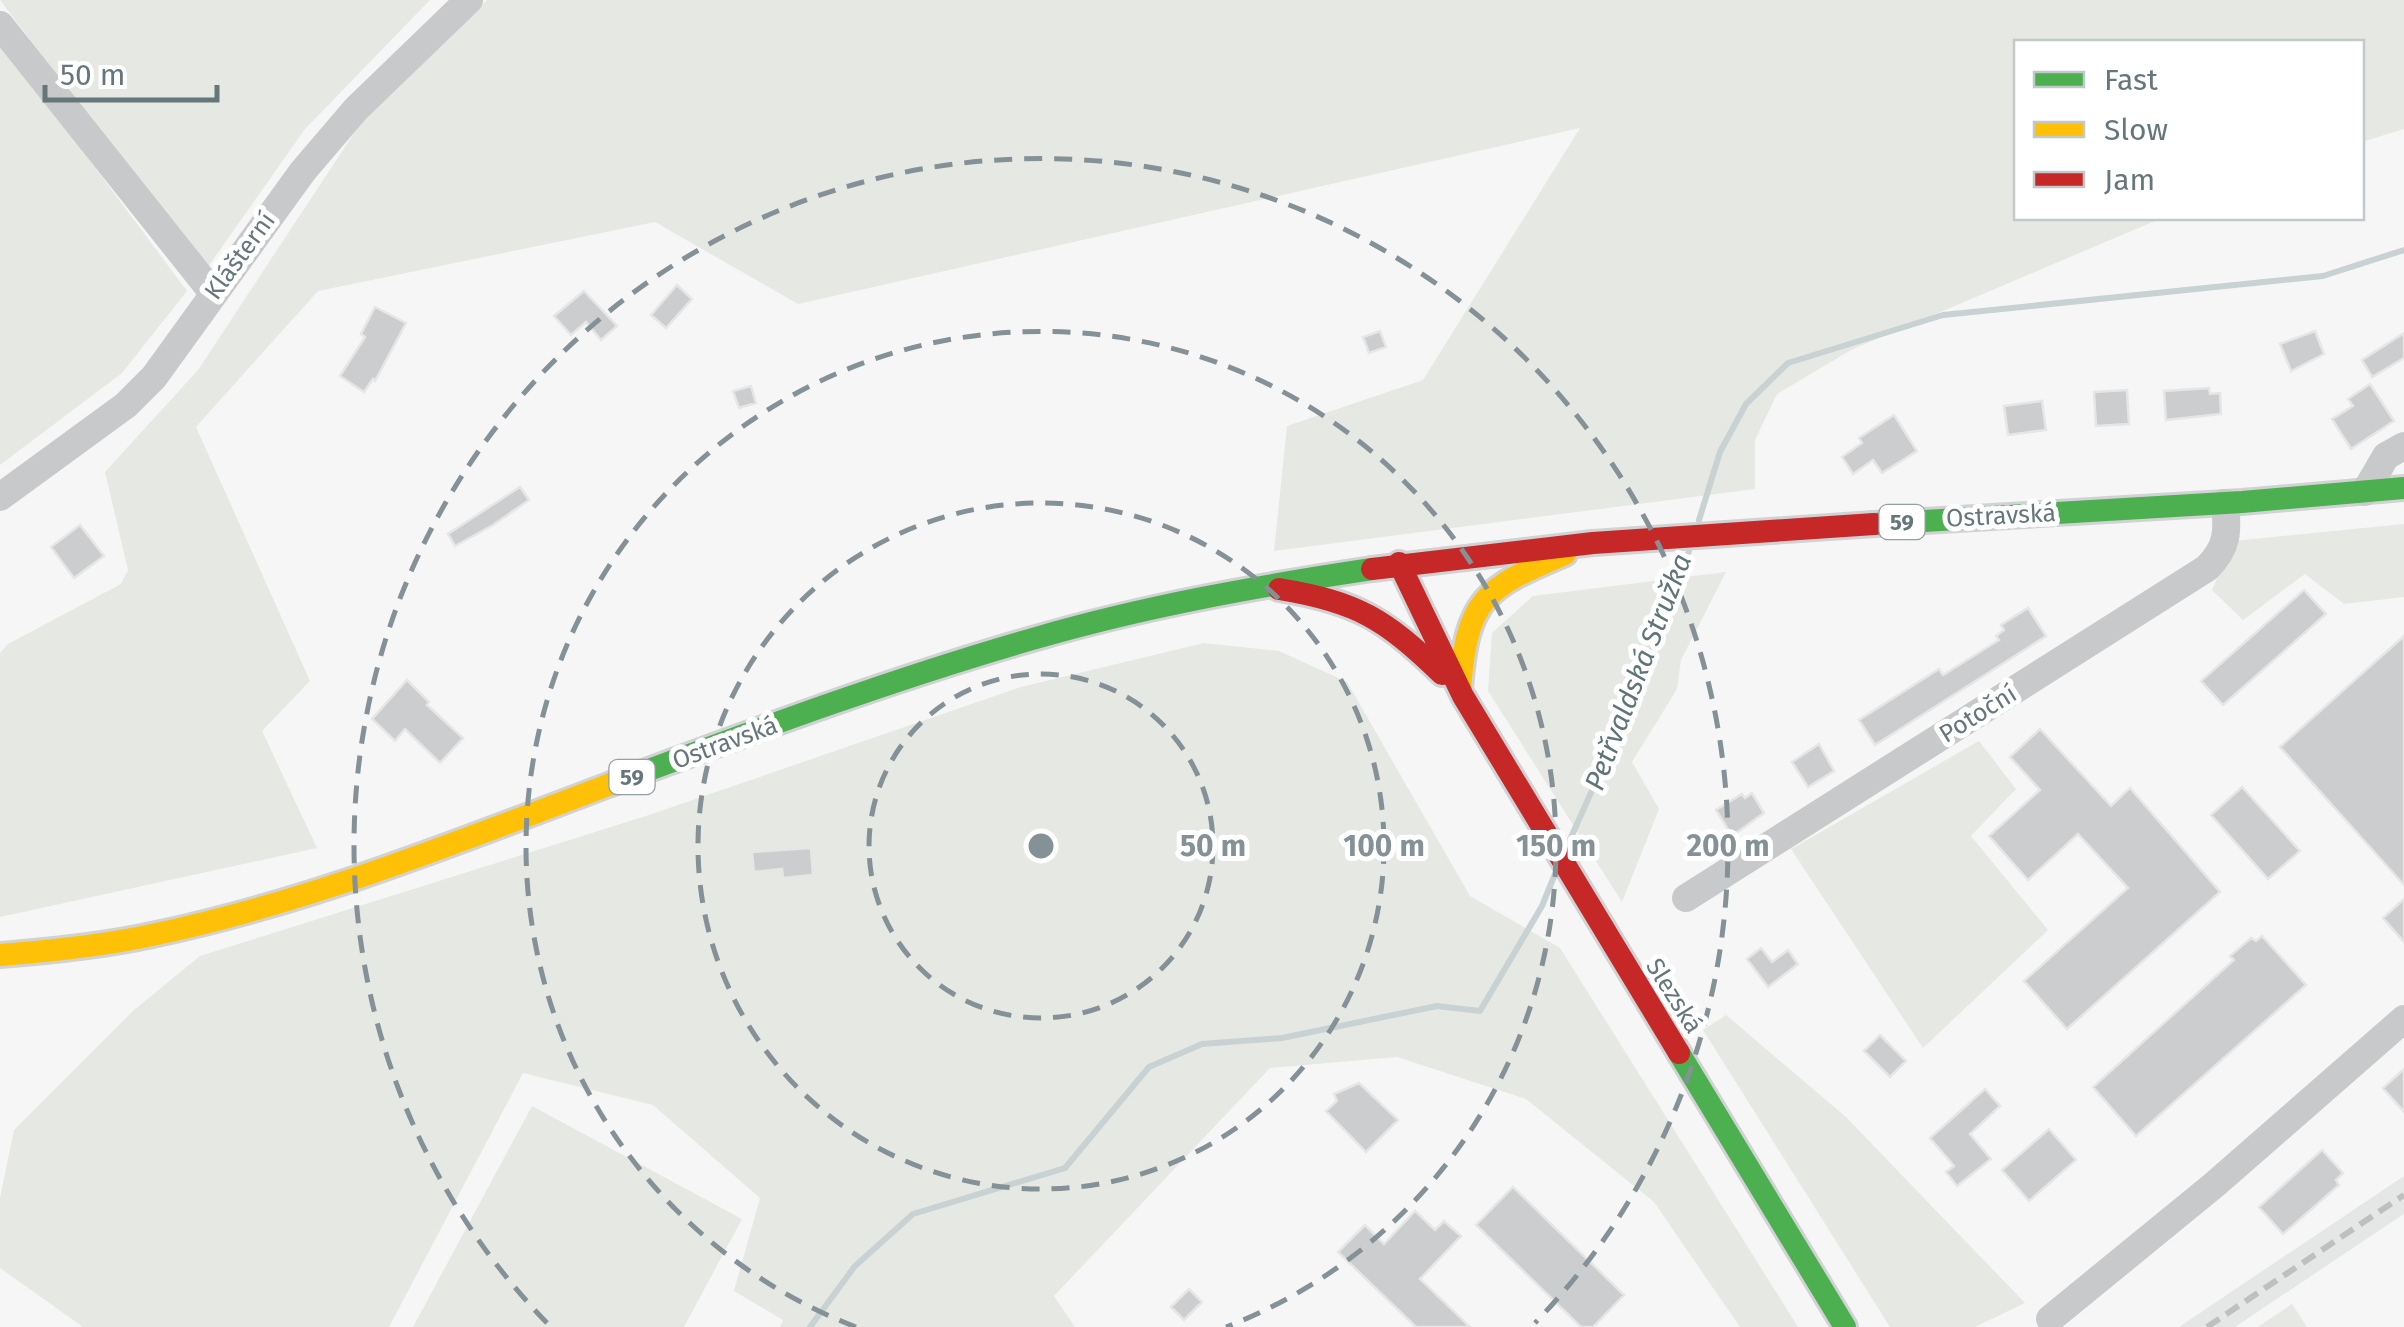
<svg xmlns="http://www.w3.org/2000/svg" width="2404" height="1327" font-family="'Fira Sans',sans-serif">
<style>
.built{fill:#e5e7e6}
.green{fill:#e6e8e4}
.lines{fill:none;stroke-linecap:round;stroke-linejoin:round}
.stream{stroke:#c8d2d3;stroke-width:6}
.building{fill:#cccdce;stroke:#e6e6e6;stroke-width:2.5}
.fast-casing{stroke:#d1d2d3;stroke-width:28}
.slow-casing{stroke:#d1d2d3;stroke-width:28}
.jam-casing{stroke:#d1d2d3;stroke-width:28}
.street{stroke:#c7c9ca;stroke-width:28}
.fast{stroke:#4caf50;stroke-width:22}
.slow{stroke:#ffc107;stroke-width:22}
.jam{stroke:#c62828;stroke-width:22}
.rail{stroke:#bec0c0;stroke-width:6;stroke-dasharray:15 8;stroke-linecap:butt}
.ring{fill:none;stroke:#849196;stroke-width:5;stroke-dasharray:18 12}
.labels{text-anchor:middle;dominant-baseline:central;stroke-width:10;stroke-linejoin:round;paint-order:stroke}
.shield{fill:#fff;stroke:#94a0a3;stroke-width:2.5}
.shield-label{font-size:22px;font-weight:bold;fill:#66777c}
.street-label{font-size:25px;fill:#66777c;stroke:#fff}
.water-label{font-size:28px;font-style:italic;fill:#607577;stroke:#fff}
.centre{fill:#849196;stroke:#fff;stroke-width:5}
.ring-label{font-size:30px;text-anchor:middle;font-weight:bold;fill:#849196;stroke:#fff;stroke-width:10;stroke-linejoin:round;paint-order:stroke}
</style>
<rect width="100%" height="100%" fill="#f6f6f6"/>
<path class="built" d="M2404 1176V1214L2235 1327H2179Z"/>
<path class="green" d="M0 0H430L305 129 205 271Z
M487 0H2404V129L2362 142V42H2016V218H2162L1851 350 1777 394 1755 440V489L1274 551 1287 426 1423 380 1580 128 798 304 655 222 318 291 196 427 310 681 262 731 317 848 0 917V653L8 644 121 584 128 570 105 472 198 370 368 112Z
M0 40 187 291 122 373 0 465Z
M2404 524V597L2344 604 2305 574 2243 620 2212 590 2233 541Z
M1726 572 1681 660 1677 689 1632 762 1659 809 1622 902 1488 691 1492 633 1533 596Z
M1204 643 1279 651 1347 682 1470 896 1560 948 1798 1327H1740L1654 1202 1526 1099 1397 1057 1270 1068 1054 1296 1075 1327H780L783 1320 734 1291 760 1198 653 1105 523 1073 389 1327H83L0 1268V1198L14 1130 134 1010 200 956 649 815 1021 687Z
M1979 741 2016 789 1971 836 2048 930 1923 1048 1791 849Z
M1726 1015 1846 1117 2025 1303 1975 1327H1890L1703 1030Z
M532 1106 742 1219 684 1327H413Z
M2292 1304 2307 1327H2258Z"/>
<g class="lines">
<path class="stream" d="M1699 520 1720 452 1746 404 1788 363 1943 315 2323 276 2404 250
M1568 844 1637 690 1689 551
M810 1327 855 1266 913 1214 1065 1168 1149 1067 1202 1044 1282 1038 1437 1006 1480 1011 1542 906 1555 874"/>
</g>
<path class="building" d="M677 285 692 299 666 328 651 315Z
M584 291 617 326 601 340 586 322 571 335 554 316Z
M375 307 406 323 375 381 373 379 364 392 340 376 365 337 361 334Z
M1380 331 1386 347 1369 353 1363 337Z
M2315 331 2324 354 2291 371 2280 344Z
M2404 333V358L2372 377 2362 360Z
M2370 384 2394 421 2351 449 2332 419 2353 406 2348 399Z
M751 386 756 403 739 408 733 391Z
M2209 388 2210 394 2220 393 2221 414 2166 420 2164 391Z
M2127 390 2129 424 2096 426 2094 392Z
M2042 401 2046 430 2008 435 2004 406Z
M1894 415 1917 451 1882 473 1873 460 1853 474 1842 457 1862 443 1859 438Z
M520 487 529 500 493 525 455 546 448 534Z
M80 525 104 556 74 578 51 547Z
M2304 590 2326 614 2223 705 2201 681Z
M2028 608 2046 636 1875 745 1859 720 1939 669 1943 675 1999 640 1996 636 2004 630 2001 625Z
M2404 636V885L2280 747Z
M407 680 429 702 427 705 463 738 440 763 405 729 395 741 372 719Z
M2040 729 2111 806 2130 788 2220 892 2067 1029 2024 981 2128 888 2078 834 2028 880 1989 836 2040 790 2010 757Z
M1819 744 1834 771 1808 787 1792 762Z
M2242 787 2300 851 2268 879 2211 815Z
M1752 793 1764 813 1732 836 1716 810 1742 794 1745 798Z
M811 848 813 875 783 878 782 869 754 872 752 852Z
M2404 899V942L2383 918Z
M2262 936 2306 985 2136 1136 2093 1087 2234 960 2230 956 2251 938 2256 941Z
M1761 948 1772 962 1788 950 1798 964 1768 987 1747 959Z
M1880 1035 1906 1061 1890 1077 1864 1051Z
M2404 1069V1112L2383 1088Z
M1359 1083 1398 1120 1366 1152 1326 1111 1337 1101 1334 1094Z
M1985 1089 2000 1106 1970 1134 1991 1159 1957 1186 1946 1172 1954 1166 1930 1138Z
M2049 1129 2076 1160 2029 1201 2002 1170Z
M2322 1150 2343 1173 2336 1180 2339 1185 2283 1234 2259 1207Z
M1513 1187 1624 1295 1593 1327H1581L1476 1225Z
M1415 1211 1435 1230 1444 1221 1461 1236 1420 1279 1470 1327H1416L1338 1252 1365 1225 1384 1244Z
M1189 1289 1202 1302 1184 1320 1171 1307Z"/>
<g class="lines">
<defs>
<path id="fast" d="M1874 524 2242 502 2404 488
M611 784C751 732 892 679 1036 638 1146 606 1259 586 1372 569
M1679 1053 1845 1327"/>
<path id="slow" d="M1460 689C1467 599 1484 588 1565 554
M0 955C51 951 102 946 152 935 310 902 460 841 611 784"/>
<path id="jam" d="M1399 563 1463 696 1679 1053
M1372 569 1593 543 1874 524
M1279 589C1358 602 1385 619 1442 674"/>
</defs>
<use href="#fast" class="fast-casing"/>
<use href="#slow" class="slow-casing"/>
<use href="#jam" class="jam-casing"/>
<path class="street" d="M0 25 213 293
M2365 492 2386 456 2404 446
M0 497 126 405 154 377 303 171 356 109 469 0
M1686 898 2207 568C2228 547 2228 531 2225 503
M2050 1319 2214 1185 2404 1019"/>
<use href="#fast" class="fast"/>
<use href="#slow" class="slow"/>
<use href="#jam" class="jam"/>
<path class="rail" d="M2207 1327 2404 1195"/>
</g>
<g class="ring">
<circle cx="1041" cy="846" r="172"/>
<circle cx="1041" cy="846" r="343"/>
<path d="M856 1327A515 515 0 1 1 1226 1327"/>
<path d="M547 1323A687 687 0 1 1 1535 1323"/>
</g>
<g class="labels">
<g class="shield">
<rect x="1879.5" y="505" width="45" height="34" rx="8"/>
<rect x="609.5" y="760" width="45" height="34" rx="8"/>
</g>
<g class="shield-label">
<text x="1902" y="522">59</text>
<text x="632" y="777">59</text>
</g>
<g class="street-label">
<text transform="translate(240 256) rotate(-54)">Klášterní</text>
<text transform="translate(2001 516) rotate(-3)">Ostravská</text>
<text transform="translate(1978 714) rotate(-32)">Potoční</text>
<text transform="translate(725 743) rotate(-20)">Ostravská</text>
<text transform="translate(1674 996) rotate(58)">Slezská</text>
</g>
<g class="water-label">
<text transform="translate(1638 672) rotate(-69)">Petřvaldská Stružka</text>
</g>
</g>
<circle cx="1041" cy="846" r="15" class="centre"/>
<g class="ring-label">
<text x="1213" y="856">50 m</text>
<text x="1384" y="856">100 m</text>
<text x="1556" y="856">150 m</text>
<text x="1728" y="856">200 m</text>
</g>
<rect x="2014" y="40" width="350" height="180" fill="#ffffff" stroke="#c2c9cb" stroke-width="2.5"/>
<rect x="2034" y="72" width="50" height="15" fill="#4caf50" stroke="#c2c9cb" stroke-width="2.5"/>
<text x="2104" y="90" font-size="30" fill="#66777c">Fast</text>
<rect x="2034" y="122" width="50" height="15" fill="#ffc107" stroke="#c2c9cb" stroke-width="2.5"/>
<text x="2104" y="140" font-size="30" fill="#66777c">Slow</text>
<rect x="2034" y="172" width="50" height="15" fill="#c62828" stroke="#c2c9cb" stroke-width="2.5"/>
<text x="2104" y="190" font-size="30" fill="#66777c">Jam</text>
<path d="M45 85v15h172v-15" fill="none" stroke="#66777c" stroke-width="5"/>
<text x="60" y="85" font-size="30" fill="#66777c" stroke="#ffffff" stroke-width="8" paint-order="stroke">50 m</text>
</svg>
